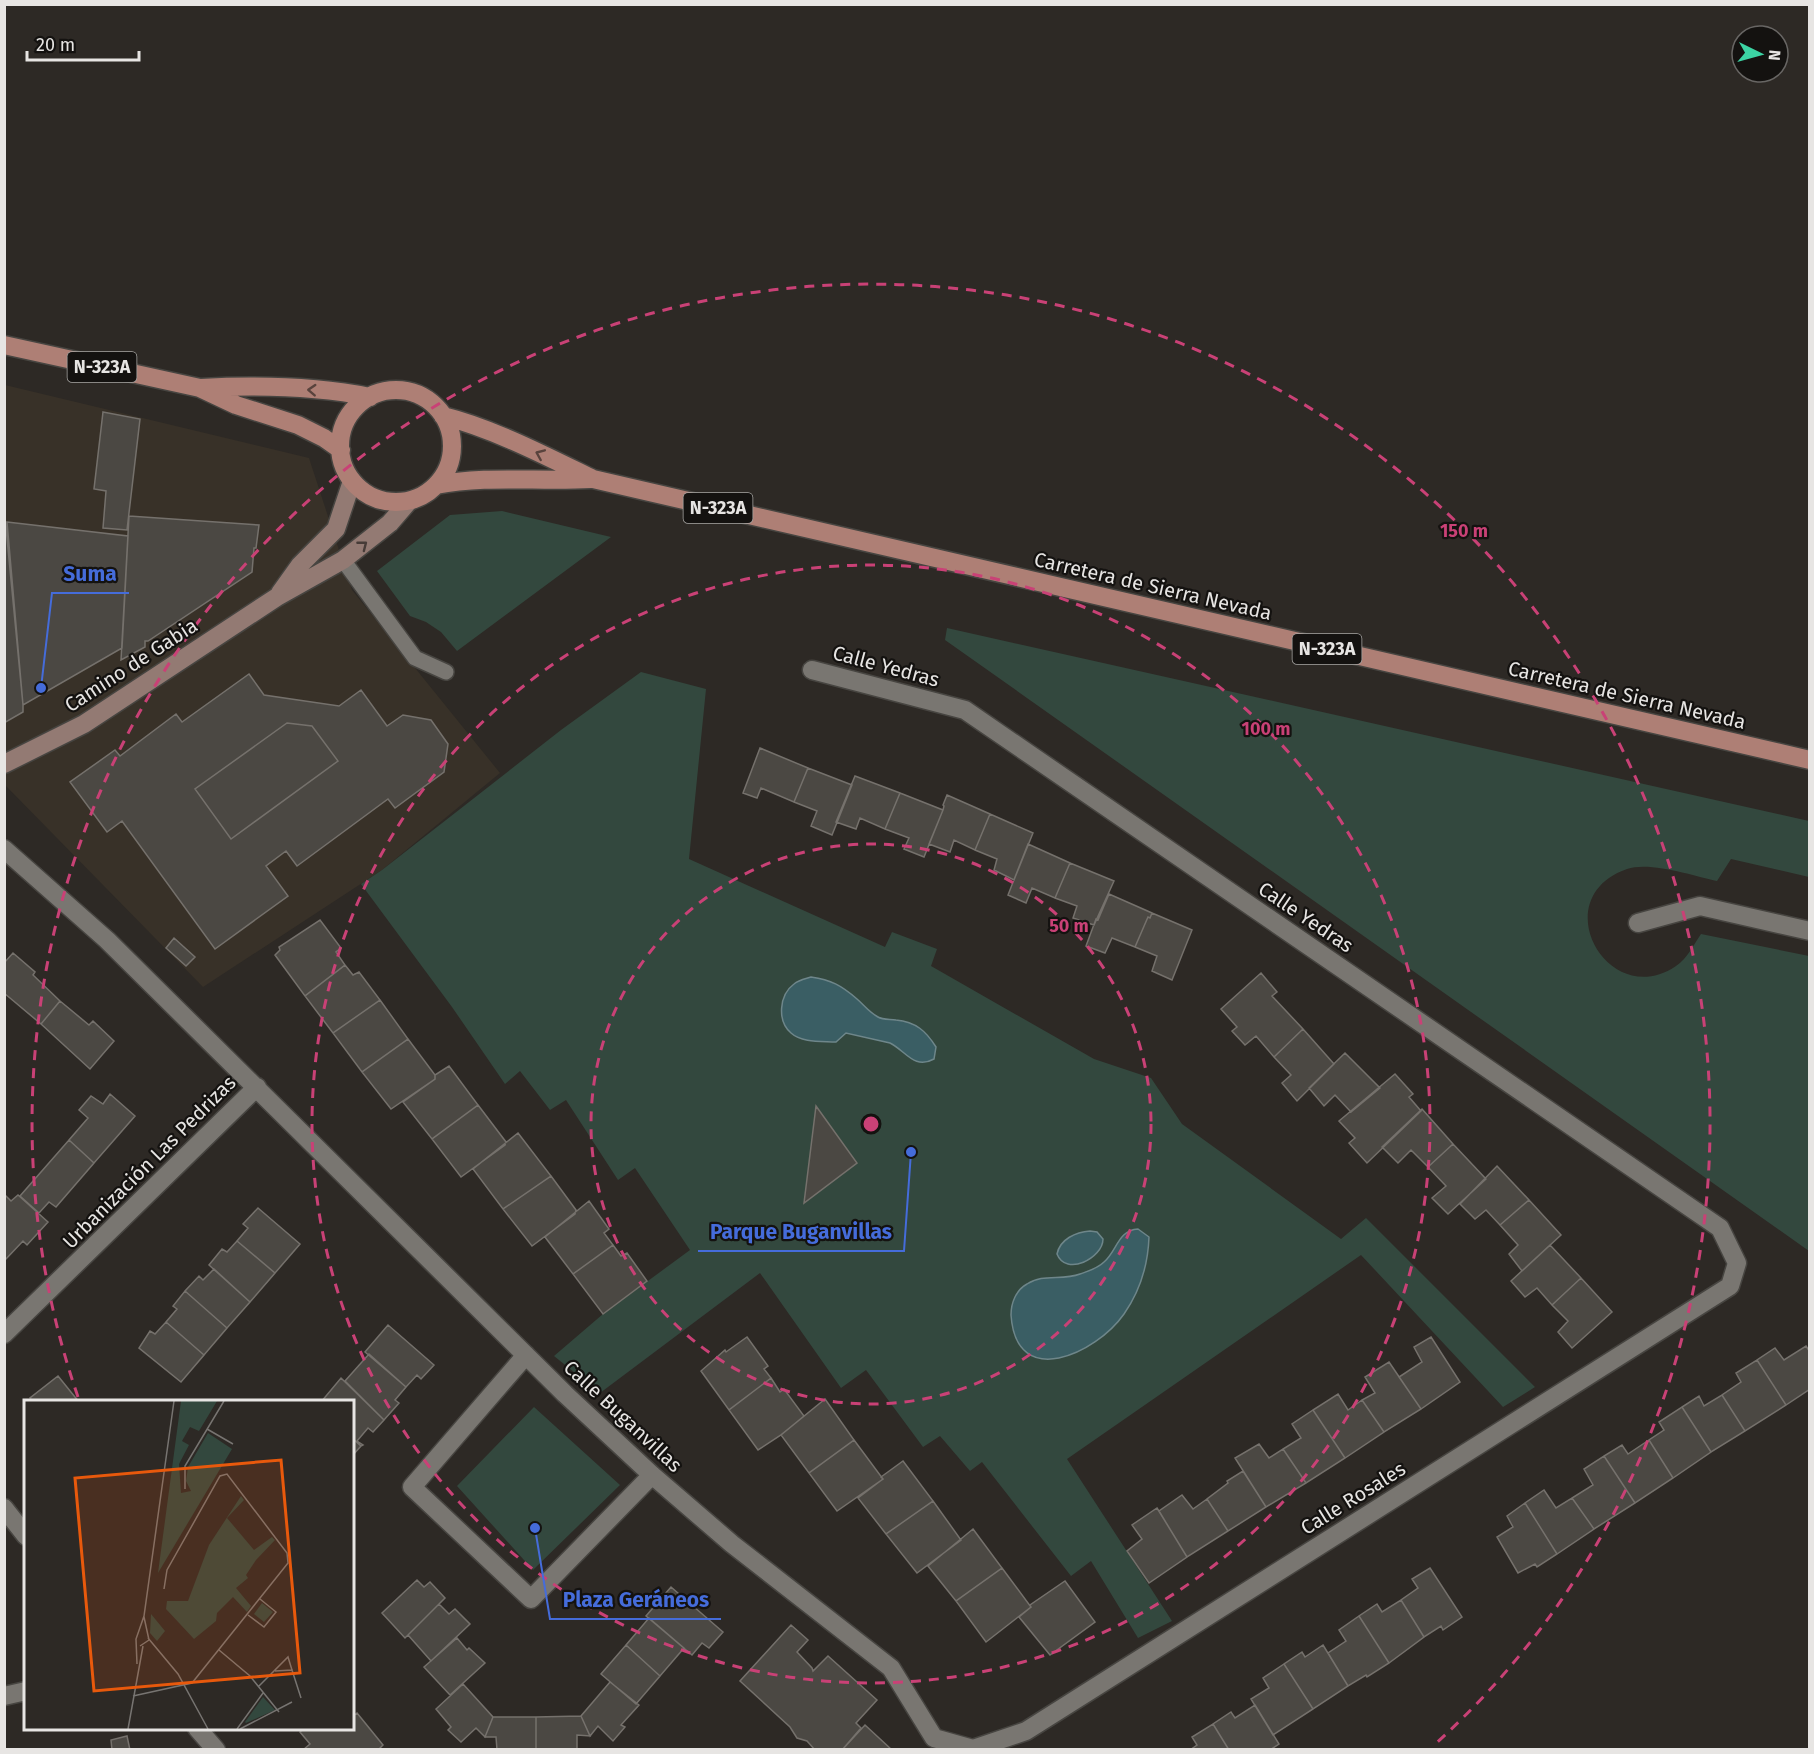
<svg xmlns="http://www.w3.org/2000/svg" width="1814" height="1754" font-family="'Fira Sans',sans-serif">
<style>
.built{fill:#383128}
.green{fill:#33483e}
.water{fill:#3a5e64;stroke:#6e868a;stroke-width:1.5}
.building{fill:#4b4843;stroke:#75716c;stroke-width:1.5;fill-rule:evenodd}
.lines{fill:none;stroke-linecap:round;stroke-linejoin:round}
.lane-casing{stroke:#474541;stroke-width:18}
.street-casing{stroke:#474541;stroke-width:21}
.secondary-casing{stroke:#474541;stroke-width:21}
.primary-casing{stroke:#474541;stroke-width:21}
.lane{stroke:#797671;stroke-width:15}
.street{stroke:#797671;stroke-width:18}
.secondary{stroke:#937a73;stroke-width:18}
.primary{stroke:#ae7f75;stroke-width:18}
.oneway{stroke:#59433d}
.oneway2{stroke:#473c38}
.ring{fill:none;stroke:#c94176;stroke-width:3;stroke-dasharray:10 8}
.labels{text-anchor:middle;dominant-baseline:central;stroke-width:4.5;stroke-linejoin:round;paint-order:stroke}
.shield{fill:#141210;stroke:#a8a6a4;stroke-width:1.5}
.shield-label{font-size:18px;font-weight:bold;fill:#e7e5e3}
.street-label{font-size:20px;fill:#e7e5e3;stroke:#141210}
.inset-road{fill:none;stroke:#777471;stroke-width:1.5}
.view{fill:#e8590c;fill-opacity:0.15;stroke:#e8590c;stroke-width:3}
.inset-edge{fill:none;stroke:#e7e5e3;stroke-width:3}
.centre{fill:#c94176;stroke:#141210;stroke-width:3}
.ring-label{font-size:18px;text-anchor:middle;font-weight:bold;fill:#c94176;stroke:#141210;stroke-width:4.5;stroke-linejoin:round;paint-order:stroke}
.leader{fill:none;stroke:#456cda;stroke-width:2}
.callout-dot{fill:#456cda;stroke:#141210;stroke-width:2}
.callout-label{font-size:21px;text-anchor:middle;font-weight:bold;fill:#456cda;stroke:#141210;stroke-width:4.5;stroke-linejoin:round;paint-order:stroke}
</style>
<rect width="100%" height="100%" fill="#2d2925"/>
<path class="built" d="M5 385 309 458 352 590 500 773 382 870 203 987 5 785Z"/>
<path class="green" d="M502 511 611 537 457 651 441 632 426 622 410 616 377 571 450 515Z
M947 628 1809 821V877L1731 859 1717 881C1694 876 1650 861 1627 869 1544 898 1608 1012 1676 966 1687 959 1694 944 1701 934L1809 956V1251L945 640Z
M641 672 706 689 689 859 885 947 892 932 937 949 931 966 1094 1059 1151 1078 1182 1124 1341 1239 1366 1218 1535 1387 1503 1407 1361 1255 1067 1459 1172 1621 1138 1638 1091 1561 1071 1576 982 1462 970 1471 940 1436 923 1447 866 1370 841 1388 760 1273 600 1393 554 1356 603 1314 690 1250 635 1168 618 1180 566 1100 550 1110 520 1071 505 1084 452 1007 361 884 382 870 561 730Z
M534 1407 620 1485 533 1570 457 1486Z"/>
<path class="water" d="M811 977C831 980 841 985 857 999 864 1005 869 1012 878 1017 883 1020 890 1019 896 1020 916 1022 926 1031 936 1047L934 1059C914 1070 906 1051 890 1043L846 1033 836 1042C822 1041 802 1043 791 1033 777 1021 779 995 794 984 799 980 805 979 811 977Z
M1138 1229 1149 1237C1148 1265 1140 1291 1124 1314 1096 1354 1016 1391 1011 1315 1011 1303 1016 1290 1027 1284 1043 1273 1062 1281 1080 1274 1088 1271 1097 1269 1104 1262 1117 1251 1118 1230 1138 1229Z
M1090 1231 1097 1232 1103 1239C1103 1258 1066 1277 1057 1254 1060 1239 1076 1232 1090 1231Z"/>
<path class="building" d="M103 412 140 419 127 530 103 528 106 491 94 489Z
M4 507 23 705V712L4 723Z
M129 516 259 525 256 548H254L252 572 148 641H145V647L121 660Z
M7 522 128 536 122 648 23 705Z
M249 674 264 695 339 706 361 690 387 726 403 715 431 720 448 744 444 772 395 808 388 799 297 866 286 851 266 866 288 896 215 949 122 821 107 832 70 782 115 750 120 756 176 714 182 722ZM287 723 312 726 338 761 231 839 195 789Z
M287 723 312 726 338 761 231 839 195 789Z
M760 748 808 768 794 802 761 788 757 798 743 793Z
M808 768 852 785 832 835 811 826 817 811 794 802Z
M855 776 900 793 885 829 860 818 856 829 836 822Z
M900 793 943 810 924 857 904 849 909 838 885 829Z
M947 795 990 814 975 850 954 840 950 852 929 844 943 810 944 806 943 805Z
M990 814 1033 833 1014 880 994 870 997 859 975 850Z
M1028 844 1070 863 1055 898 1032 888 1026 903 1008 895Z
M1070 863 1114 881 1094 925 1073 918 1077 906 1055 898Z
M1109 894 1152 913 1150 918 1148 917 1135 947 1112 938 1105 953 1086 946 1096 919 1098 920Z
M1152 913 1192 930 1172 980 1152 971 1157 956 1135 947 1148 917 1150 918Z
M320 920 341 948 336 952 345 965 305 996 275 955 280 950 279 947Z
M174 938 195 957 186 966 166 948Z
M13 953 35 972 33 975 60 1001 41 1024 4 993V963Z
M345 965 353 975 359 972 380 1000 333 1033 305 996Z
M1261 973 1277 992 1272 996 1303 1029 1274 1057 1256 1036 1245 1045 1232 1031 1237 1027 1221 1009Z
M380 1000 408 1039 362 1072 333 1033Z
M60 1001 89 1025 93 1021 114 1041 90 1069 41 1024Z
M1303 1029 1334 1064 1297 1101 1282 1083 1291 1075 1274 1057Z
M408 1039 435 1075V1079L391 1109 362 1072Z
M1345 1053 1380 1088 1351 1112 1335 1095 1324 1106 1309 1088Z
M449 1066 478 1105 432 1139 403 1102 435 1079V1075Z
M1395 1074 1413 1094 1409 1097 1421 1111 1367 1163 1349 1143 1355 1138 1339 1121Z
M110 1094 135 1116 94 1163 69 1140 88 1118 79 1110 91 1096 103 1104Z
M478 1105 506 1142 505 1145 461 1177 432 1139Z
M816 1106 857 1163 804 1203Z
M1422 1109 1453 1144 1428 1167 1411 1150 1398 1163 1382 1147Z
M518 1133 551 1176 503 1209 473 1169Z
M69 1140 94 1163 56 1207 49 1202 39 1213 20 1196Z
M1453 1144 1486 1179 1448 1214 1432 1198 1446 1186 1428 1167Z
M1497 1166 1529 1200 1500 1225 1486 1210 1475 1219 1460 1204Z
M551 1176 576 1210 575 1214 532 1246 503 1209Z
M5 1195 11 1201 18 1195 48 1222 27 1245 23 1241 4 1261Z
M1529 1200 1561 1235 1522 1271 1509 1254 1518 1245 1500 1225Z
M589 1201 609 1229 604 1233 613 1245 573 1274 545 1237Z
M258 1208 300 1244 275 1273 237 1241 248 1228 243 1224Z
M237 1241 275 1273 250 1302 209 1265 222 1249 227 1252Z
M613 1245 621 1256 627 1253 647 1281 603 1314 573 1274Z
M1550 1245 1581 1278 1552 1305 1537 1288 1525 1297 1511 1281Z
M214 1269 250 1302 227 1328 185 1291 199 1276 203 1280Z
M1581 1278 1612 1312 1572 1348 1558 1332 1568 1321 1552 1305Z
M185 1291 227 1328 204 1355 166 1322 177 1309 173 1306Z
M166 1322 204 1355 181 1382 139 1348 150 1331 155 1334Z
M388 1325 434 1365 421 1379 417 1375 406 1387 365 1352Z
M747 1337 768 1366 764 1369 771 1378 729 1410 701 1371 725 1350 726 1352Z
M1431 1337 1460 1382 1421 1409 1399 1377 1422 1362 1414 1347Z
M1806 1346 1810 1352V1389L1786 1405 1757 1360 1775 1348 1784 1360Z
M369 1354 406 1387 395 1400 399 1403 384 1420 345 1381Z
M1757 1360 1786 1405 1745 1431 1722 1395 1741 1382 1736 1373Z
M1389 1362 1421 1409 1384 1432 1362 1400 1375 1393 1365 1377Z
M58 1376 79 1402H33L30 1398Z
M341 1378 384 1420 373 1432 368 1428 357 1441 363 1445 361 1446 352 1438V1402H321Z
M771 1378 780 1392 784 1389 804 1416 781 1435 758 1450 729 1410Z
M1338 1394 1348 1410 1362 1400 1384 1432 1345 1458 1313 1410Z
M1722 1395 1745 1431 1711 1452 1682 1407 1699 1396 1704 1406Z
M825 1399 854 1440 809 1473 781 1435Z
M1682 1407 1711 1452 1673 1478 1649 1440 1664 1430 1659 1422Z
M1313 1410 1345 1458 1306 1483 1283 1449 1301 1438 1292 1424Z
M352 1438 361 1446 352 1456Z
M854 1440 883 1479 837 1511 809 1473Z
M1649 1440 1673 1478 1635 1503 1604 1456 1622 1445 1628 1454Z
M1259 1444 1269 1458 1283 1449 1306 1483 1266 1507 1235 1458Z
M1604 1456 1635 1503 1594 1529 1572 1498 1593 1485 1584 1469Z
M903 1461 933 1501 886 1534 858 1498 883 1479 881 1477Z
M1243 1471 1266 1507 1228 1531 1207 1499 1228 1483 1227 1481Z
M1544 1490 1556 1508 1572 1498 1594 1529 1557 1554 1525 1503Z
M1182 1495 1193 1509 1207 1499 1228 1531 1187 1557 1159 1511Z
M933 1501 961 1540 917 1573 886 1534Z
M1525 1503 1557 1554 1537 1567 1535 1564 1518 1573 1497 1537 1513 1527 1507 1516Z
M1157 1508 1187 1557 1149 1583 1127 1551 1142 1539 1132 1525Z
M973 1529 1002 1568 956 1601 928 1566Z
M1002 1568 1031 1607 986 1642 956 1601Z
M1430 1568 1462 1617 1443 1630 1441 1626 1424 1637 1401 1600 1418 1588 1412 1579Z
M417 1580 424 1587 430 1582 445 1598 405 1638 382 1613Z
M1065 1581 1095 1622 1050 1655 1019 1617 1031 1607 1030 1605Z
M671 1587 723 1632 709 1648 702 1643 692 1655 646 1616Z
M1401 1600 1424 1637 1389 1663 1359 1616 1377 1604 1382 1612Z
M439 1604 449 1614 455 1609 470 1624 431 1661 408 1635Z
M1359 1616 1389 1663 1367 1677 1366 1675 1348 1686 1328 1653 1346 1641 1339 1630Z
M649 1618 684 1648 660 1676 626 1645Z
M791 1625 808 1640 797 1652 812 1668 813 1671 828 1656 877 1700 856 1723 861 1728 842 1750H815L807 1741 797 1738 790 1727 740 1681Z
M457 1638 467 1650 469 1648 485 1663 450 1695 424 1667Z
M626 1645 660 1676 636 1704 601 1674Z
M1323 1645 1348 1686 1313 1709 1284 1664 1302 1652 1305 1657Z
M1284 1664 1313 1709 1273 1735 1251 1699 1269 1688 1263 1678Z
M610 1682 639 1705 621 1725 625 1727 613 1741 598 1726 590 1736 581 1716Z
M463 1684 493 1717 485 1737 476 1728 461 1742 448 1730 451 1727 436 1709Z
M1255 1705 1279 1744 1270 1750H1229L1213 1724 1231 1712 1235 1718Z
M357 1713 383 1745 378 1750H303L310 1744 300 1732 304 1728H352V1717Z
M581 1716 590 1736 577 1735V1750H536V1717Z
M493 1717H536V1750H497L496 1737H485Z
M1213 1724 1229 1750H1190L1197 1745 1192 1737Z
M865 1725 892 1750H842Z
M127 1736 130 1750H112L111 1740Z"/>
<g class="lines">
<defs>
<path id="lane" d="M343 560 415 658 446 672"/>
<path id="street" d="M4 849 107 940 565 1394 652 1475 732 1544 891 1668 934 1738 973 1749 1026 1731 1730 1286 1737 1263 1720 1228 965 710 812 670
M1638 923 1700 906 1810 931
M4 1334 257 1087
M526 1355 412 1487 531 1599 652 1475
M4 1508 26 1536
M4 1696 26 1691
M197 1728 216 1750"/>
<path id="secondary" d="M280 593 300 565 336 529 352 481
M4 764 84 724 277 597 343 560 390 523 409 501"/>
<path id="primary" d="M4 345 200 388 236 405 298 425 324 438 341 450
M201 388C257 385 315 386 370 397
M340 446a56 56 0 1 1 112 0a56 56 0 1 1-112 0Z
M443 416C492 428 548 457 593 479L1810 760
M436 485C486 475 539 482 590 479"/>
</defs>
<use href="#lane" class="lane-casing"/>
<use href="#street" class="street-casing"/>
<use href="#secondary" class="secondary-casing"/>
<use href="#primary" class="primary-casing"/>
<use href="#lane" class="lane"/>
<use href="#street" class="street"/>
<use href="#secondary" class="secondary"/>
<use href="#primary" class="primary"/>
</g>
<defs><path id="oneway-chevron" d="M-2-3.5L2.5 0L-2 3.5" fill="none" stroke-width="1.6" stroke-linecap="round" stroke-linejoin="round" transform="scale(1.5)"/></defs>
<g class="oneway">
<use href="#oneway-chevron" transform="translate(312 390) rotate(-177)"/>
<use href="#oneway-chevron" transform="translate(540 454) rotate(-157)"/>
</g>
<use class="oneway2" href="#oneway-chevron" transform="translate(363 545) rotate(-38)"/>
<g class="ring">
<circle cx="871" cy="1124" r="280"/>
<circle cx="871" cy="1124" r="559"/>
<path d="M78 1397A839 839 0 1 1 1432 1747"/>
</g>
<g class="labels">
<g class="shield">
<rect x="67.5" y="352" width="69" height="30" rx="4.5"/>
<rect x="683.5" y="493" width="69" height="30" rx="4.5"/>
<rect x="1292.5" y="634" width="69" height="30" rx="4.5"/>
</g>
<g class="shield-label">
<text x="102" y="367">N-323A</text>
<text x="718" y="508">N-323A</text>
<text x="1327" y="649">N-323A</text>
</g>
<g class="street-label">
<text transform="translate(1153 586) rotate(13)">Carretera de Sierra Nevada</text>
<text transform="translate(131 665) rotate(-33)">Camino de Gabia</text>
<text transform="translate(886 666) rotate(15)">Calle Yedras</text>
<text transform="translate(1627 695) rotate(13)">Carretera de Sierra Nevada</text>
<text transform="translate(1306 917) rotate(34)">Calle Yedras</text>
<text transform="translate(149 1162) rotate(-45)">Urbanización Las Pedrizas</text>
<text transform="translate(623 1416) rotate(43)">Calle Buganvillas</text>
<text transform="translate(1353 1498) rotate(-32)">Calle Rosales</text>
</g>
</g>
<g transform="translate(24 1400)">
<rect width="330" height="330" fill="#2d2925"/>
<path d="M157 1H193L175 31 166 27 158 41 165 45 155 64 157 93 167 91 162 81 164 67 184 33 208 49 134 173ZM217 96 220 100 203 118 230 150 248 137 251 140 232 160 222 175 224 178 212 188 227 206 223 212 209 197 193 213 192 221 170 239 142 209 143 201H164L185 145ZM238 203 249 212 240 222 230 214ZM127 214 141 231 133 241 126 233ZM239 297 251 310 222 323 221 322Z" fill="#33483e"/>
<path class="inset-road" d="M183 29 209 44M161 89V66L200 1M224 215 240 227 252 212 236 199M124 238 154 274 184 329M116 246 125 240 120 217M195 250 226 276 255 312M113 264 112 239 120 216 150 1M268 270 277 298M234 287 264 257 268 270 251 271M109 296 168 283 264 163 263 153 203 74 196 76 143 170 140 189M104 329 119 246M213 329 239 293M216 329 268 302"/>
<path class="view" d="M257 60 276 273 70 291 51 78Z"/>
<rect width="330" height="330" class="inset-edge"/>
</g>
<circle cx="871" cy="1124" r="9" class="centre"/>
<g class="ring-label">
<text x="1464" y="537">150 m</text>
<text x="1266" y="735">100 m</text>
<text x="1069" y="932">50 m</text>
</g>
<path class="leader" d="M41 688L52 593H129M911 1152L904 1251H698M535 1528L550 1619H721"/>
<g class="callout-dot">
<circle cx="41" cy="688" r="6"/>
<circle cx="911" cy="1152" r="6"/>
<circle cx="535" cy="1528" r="6"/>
</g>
<g class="callout-label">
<text x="90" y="581">Suma</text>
<text x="801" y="1239">Parque Buganvillas</text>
<text x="636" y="1607">Plaza Geráneos</text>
</g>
<rect width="1814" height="1754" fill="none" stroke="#e7e5e3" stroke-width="12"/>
<g transform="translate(1760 54) rotate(95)"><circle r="28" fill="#141210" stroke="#686664" stroke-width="1.5"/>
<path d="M0-4.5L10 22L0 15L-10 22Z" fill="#3cd4a4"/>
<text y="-9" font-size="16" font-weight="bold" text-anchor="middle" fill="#e7e5e3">N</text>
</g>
<path d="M27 51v9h112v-9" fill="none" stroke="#e7e5e3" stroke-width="3"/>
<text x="36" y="51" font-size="18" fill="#e7e5e3" stroke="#141210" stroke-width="4.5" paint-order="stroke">20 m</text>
</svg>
